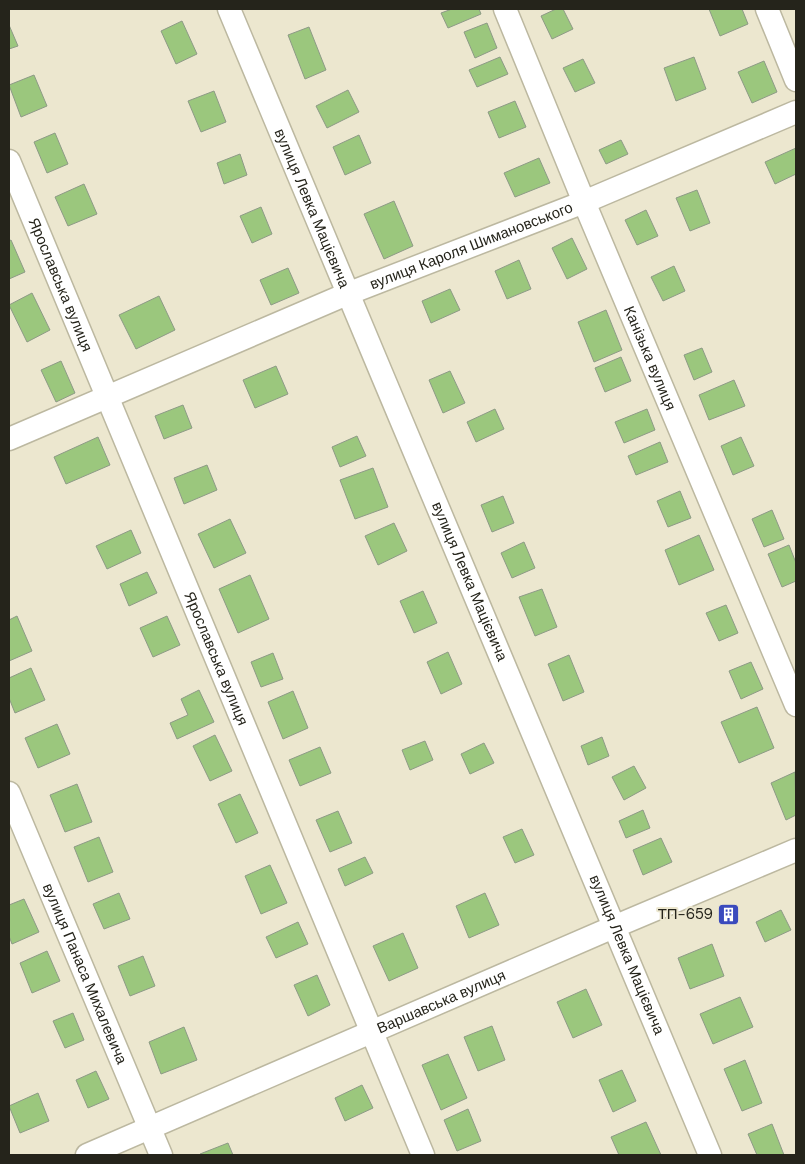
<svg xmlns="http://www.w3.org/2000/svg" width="805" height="1164" font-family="'DM Sans',sans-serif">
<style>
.building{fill:#9bc77d;stroke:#8d9a86}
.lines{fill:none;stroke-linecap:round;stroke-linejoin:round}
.minor-casing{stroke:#bcb8a0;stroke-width:25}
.minor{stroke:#fff;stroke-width:22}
.labels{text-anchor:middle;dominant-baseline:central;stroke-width:4;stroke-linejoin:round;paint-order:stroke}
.street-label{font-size:15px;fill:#25241b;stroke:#ece7cf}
.poi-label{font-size:15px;fill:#25241b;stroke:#ece7cf;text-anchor:end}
</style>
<rect width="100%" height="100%" fill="#ece7cf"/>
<path class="building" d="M452 9H479L481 14 448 28 441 13Z
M556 9H563L573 29 552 39 541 16Z
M709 9H742L748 24 720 36Z
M182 21 197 54 176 64 161 31Z
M487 23 497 48 475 58 464 32Z
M9 25 18 46 9 49Z
M309 27 326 70 305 79 288 35Z
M500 57 508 74 477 87 469 70Z
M694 57 706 89 676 101 664 68Z
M583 59 595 83 575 92 563 68Z
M764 61 777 92 752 103 738 72Z
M34 75 47 106 21 117 9 85Z
M348 90 359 112 327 128 316 106Z
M214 91 226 122 201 132 188 101Z
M515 101 526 127 499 138 488 112Z
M55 133 68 164 47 173 34 142Z
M359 135 371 163 345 175 333 147Z
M621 140 628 154 606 164 599 150Z
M796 148V174L775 184 765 162Z
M240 154 247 175 224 184 217 163Z
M539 158 550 183 515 197 504 173Z
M84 184 97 214 68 226 55 197Z
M697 190 710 223 690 231 676 198Z
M394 201 413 246 384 259 364 214Z
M261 207 272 234 252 243 240 216Z
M646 210 658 236 637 245 625 220Z
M572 238 587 269 567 279 552 248Z
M11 240 25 272 9 279V241Z
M519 260 531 289 507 299 495 271Z
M674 266 685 291 663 301 651 277Z
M288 268 299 293 271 305 260 280Z
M450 289 460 310 431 323 422 301Z
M32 293 50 330 27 342 9 305Z
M159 296 175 330 136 349 119 315Z
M606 310 622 350 594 362 578 322Z
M702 348 712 372 694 380 684 355Z
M621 357 631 381 605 392 595 368Z
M61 361 75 393 56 402 41 370Z
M276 366 288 394 255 408 243 380Z
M450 371 465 403 443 413 429 380Z
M734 380 745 406 709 420 699 395Z
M183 405 192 428 164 439 155 416Z
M495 409 504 429 476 442 467 422Z
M647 409 655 430 624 443 615 422Z
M357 436 366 456 340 467 332 447Z
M98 437 110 465 66 484 54 457Z
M741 437 754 466 733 475 721 446Z
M660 442 668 462 636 475 628 456Z
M207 465 217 490 184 504 174 478Z
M373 468 388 507 355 519 340 480Z
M680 491 691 518 668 527 657 501Z
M503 496 514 523 492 532 481 505Z
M772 510 784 539 764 547 752 519Z
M230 519 246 553 214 568 198 534Z
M394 523 407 551 378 565 365 536Z
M131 530 141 553 107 569 96 546Z
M699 535 714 570 679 585 665 550Z
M524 542 535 568 512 578 501 553Z
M789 545 796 563V581L782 587 768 554Z
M147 572 157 593 129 606 120 584Z
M250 575 269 619 238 633 219 589Z
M542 589 557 627 535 636 519 597Z
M423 591 437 623 414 633 400 601Z
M726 605 738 633 719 641 706 613Z
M17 616 32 651 9 661V620Z
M167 616 180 645 153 657 140 628Z
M448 652 462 684 441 694 427 662Z
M273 653 283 679 261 687 251 662Z
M569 655 584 692 563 701 548 664Z
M751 662 763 689 741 699 729 671Z
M31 668 45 700 15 713 9 698V678Z
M199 690 214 722 177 739 170 723 188 715 181 699Z
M293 691 308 728 283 739 268 702Z
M757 707 774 748 739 763 721 722Z
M57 724 70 754 38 768 25 738Z
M215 735 232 771 210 781 193 746Z
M602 737 609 756 588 765 581 746Z
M425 741 433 760 410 770 402 750Z
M484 743 494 763 470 774 461 754Z
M320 747 331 773 300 786 289 760Z
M634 766 646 788 624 800 612 777Z
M795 772 796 815 786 820 771 783Z
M77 784 92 822 65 832 50 795Z
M240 794 258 833 236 843 218 804Z
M643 810 650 828 626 838 619 821Z
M338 811 352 843 330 852 316 820Z
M522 829 534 855 515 863 503 837Z
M99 837 113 872 88 882 74 847Z
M661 838 672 862 643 875 633 850Z
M365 857 373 873 345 886 338 869Z
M270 865 287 903 261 914 245 876Z
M119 893 130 919 104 929 93 904Z
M485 893 499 925 469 938 456 906Z
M24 899 39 932 12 944 9 936V905Z
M733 908 736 915 725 919 722 912Z
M781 910 791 930 765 942 756 922Z
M298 922 308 944 276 958 266 937Z
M403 933 418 968 389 981 373 946Z
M712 944 724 976 690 989 678 958Z
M47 951 60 981 32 993 20 963Z
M143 956 155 986 130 996 118 966Z
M317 975 330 1005 308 1016 294 985Z
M586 989 602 1025 573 1038 557 1002Z
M740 997 753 1027 713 1044 700 1014Z
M73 1013 84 1040 65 1048 53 1021Z
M492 1026 505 1060 478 1071 464 1037Z
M184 1027 197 1060 161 1074 149 1042Z
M448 1054 467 1098 441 1110 422 1065Z
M745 1060 762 1103 742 1111 724 1069Z
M622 1070 636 1101 613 1112 599 1080Z
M96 1071 109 1099 88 1108 76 1080Z
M362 1085 373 1108 345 1121 335 1098Z
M38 1093 49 1121 20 1133 9 1106Z
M468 1109 481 1141 457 1151 444 1120Z
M646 1122 661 1155H619L611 1137Z
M772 1124 784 1155H757L748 1134Z
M228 1143 233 1155H200V1154Z"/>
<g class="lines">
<defs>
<g id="minor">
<path id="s1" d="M229 9C387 392 553 772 710 1155"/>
<path id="s2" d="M505 9 584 202 796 705"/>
<path d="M767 9 796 80"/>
<path id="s3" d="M9 161 423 1155"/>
<path id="s4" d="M9 439 347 294 584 202 796 112"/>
<path id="s5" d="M9 793 161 1155"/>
<path id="s6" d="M87 1155 616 926 796 850"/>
</g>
</defs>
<use href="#minor" class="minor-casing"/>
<use href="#minor" class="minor"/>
</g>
<defs>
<symbol id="building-square" viewBox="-11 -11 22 22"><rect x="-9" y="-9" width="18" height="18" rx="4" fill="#3a4abd" stroke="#ece7cf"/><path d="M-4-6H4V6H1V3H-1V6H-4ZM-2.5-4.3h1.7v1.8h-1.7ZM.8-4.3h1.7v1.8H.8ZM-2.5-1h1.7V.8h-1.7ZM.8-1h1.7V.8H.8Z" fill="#fff"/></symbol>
</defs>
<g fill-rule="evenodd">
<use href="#building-square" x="716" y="902" width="25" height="25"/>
</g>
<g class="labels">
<g class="street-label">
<text stroke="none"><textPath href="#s1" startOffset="216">вулиця Левка Мацієвича</textPath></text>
<text stroke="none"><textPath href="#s4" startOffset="501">вулиця Кароля Шимановського</textPath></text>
<text stroke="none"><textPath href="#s3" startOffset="134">Ярославська вулиця</textPath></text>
<text stroke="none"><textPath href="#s2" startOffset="378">Канізька вулиця</textPath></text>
<text stroke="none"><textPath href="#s1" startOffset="621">вулиця Левка Мацієвича</textPath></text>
<text stroke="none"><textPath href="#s3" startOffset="539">Ярославська вулиця</textPath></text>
<text stroke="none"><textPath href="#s1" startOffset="1026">вулиця Левка Мацієвича</textPath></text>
<text stroke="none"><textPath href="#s5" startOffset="196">вулиця Панаса Михалевича</textPath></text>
<text stroke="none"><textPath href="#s6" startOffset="386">Варшавська вулиця</textPath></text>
</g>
<g class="poi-label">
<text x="713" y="914">ТП-659</text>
</g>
</g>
<rect width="805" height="1164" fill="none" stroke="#25241b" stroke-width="20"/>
</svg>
